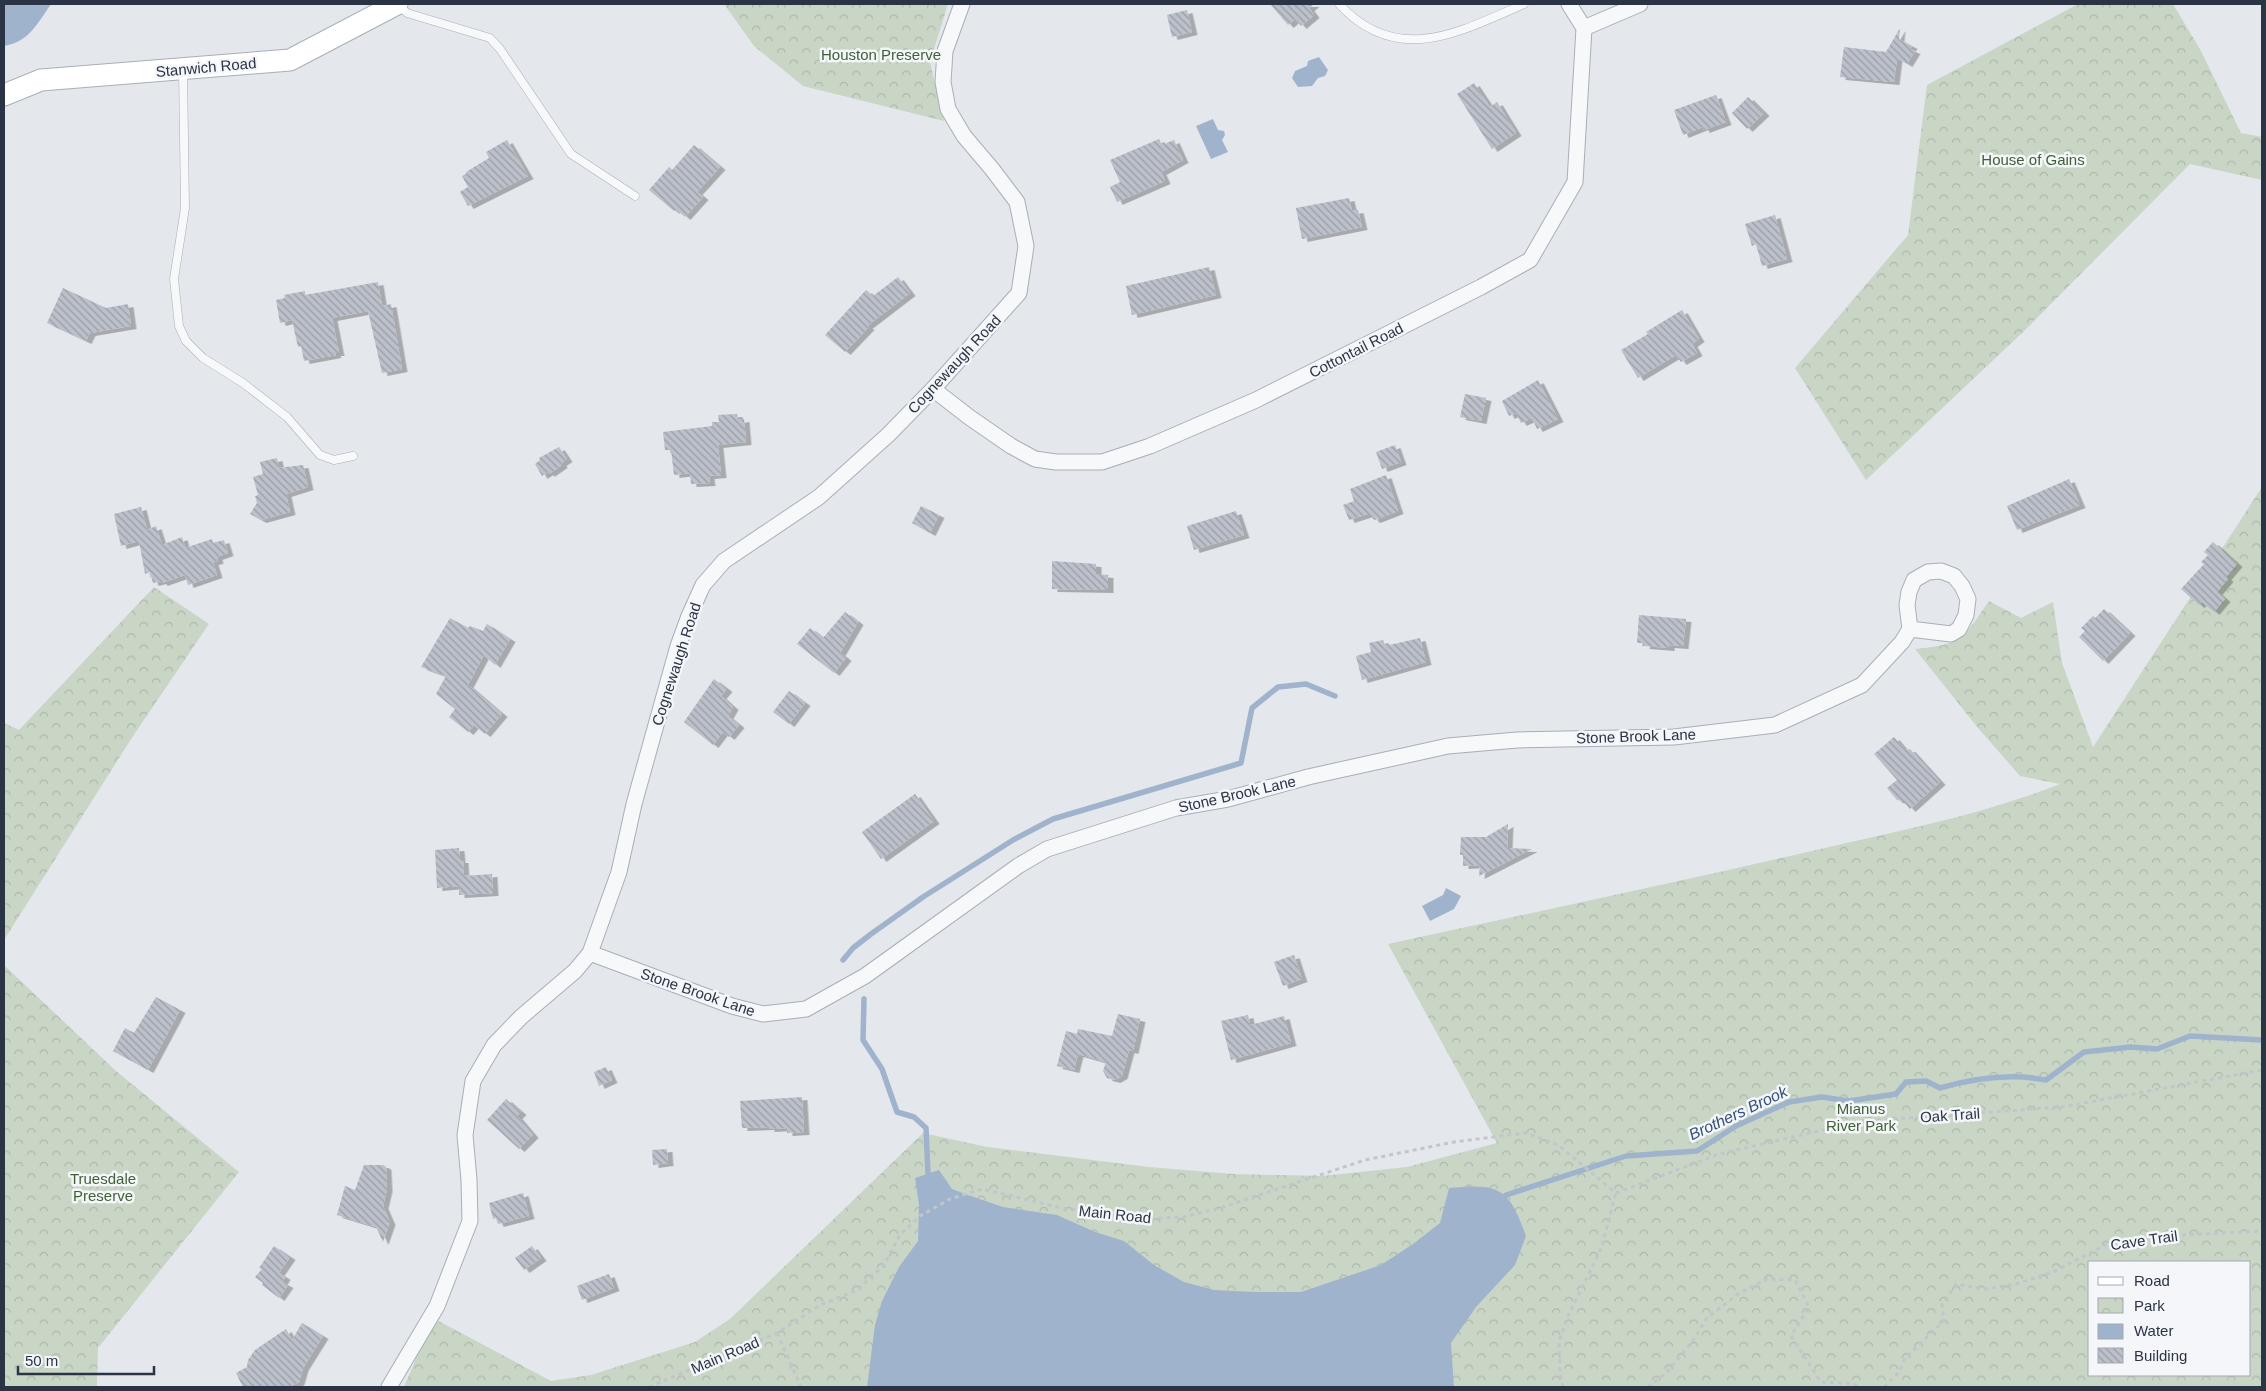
<svg xmlns="http://www.w3.org/2000/svg" width="2266" height="1391" font-family="Helvetica,sans-serif">
<style>
.park{fill:url(#park-crowns);fill-rule:evenodd}
.water{fill:#9fb4cc}
.lines{fill:none;stroke-linecap:round;stroke-linejoin:round}
.stream{stroke:#9fb4cc;stroke-width:5.5}
.building{fill:url(#building-back-hatch);filter:url(#shadow)}
.lane-casing{stroke:#a9aeb7;stroke-width:9}
.street-casing{stroke:#a9aeb7;stroke-width:17}
.secondary-casing{stroke:#a9aeb7;stroke-width:23}
.path{stroke:#c2c5cb;stroke-width:3;stroke-dasharray:4 4;stroke-linecap:butt}
.lane{stroke:#f7f8fa;stroke-width:8}
.street{stroke:#f7f8fa;stroke-width:15}
.secondary{stroke:#fff;stroke-width:21}
.labels{text-anchor:middle;dominant-baseline:central;stroke-width:5;stroke-linejoin:round;paint-order:stroke}
.park-label{font-size:15px;fill:#3f6138;stroke:#f4f6f9}
.street-label{font-size:15px;fill:#2b3445;stroke:#f4f6f9}
.water-label{font-size:16px;font-style:italic;fill:#34527a;stroke:#f4f6f9}
</style>
<defs>
<pattern id="park-crowns" width="20" height="18" patternUnits="userSpaceOnUse" patternTransform="scale(1.25)"><rect width="20" height="18" fill="#c9d6c5"/><path d="M2 6a3 3 0 1 1 6 0M12 15a3 3 0 1 1 6 0" fill="none" stroke="#adb8ab"/></pattern>
<pattern id="building-back-hatch" width="6" height="6" patternUnits="userSpaceOnUse" patternTransform="scale(1.25)"><rect width="6" height="6" fill="#bbc0ca"/><path d="M-1 5l2 2M0 0l6 6M5-1l2 2" fill="none" stroke="#989da6"/></pattern>
<filter id="shadow"><feDropShadow dx="5.5" dy="3" stdDeviation="0" flood-color="#0004"/></filter>
</defs>
<rect width="100%" height="100%" fill="#e4e7ec"/>
<path class="park" d="M724 4H948L930 62 944 121 803 86 754 46Z
M2078 4H2173L2201 51 2241 133 2262 137V180L2190 164 2021 334 1866 480 1795 368 1908 235 1927 85Z
M2262 487V1387H404L433 1318 551 1381 591 1375 695 1342 730 1319 923 1133 987 1147 1149 1167 1233 1174 1322 1176 1407 1167 1497 1143 1388 944C1531 913 1674 883 1816 850 1898 831 1982 815 2060 784L2020 776 1978 728 1915 649C1961 645 1963 639 1989 601L2021 618 2053 602 2062 663 2093 747ZM2090 1262H2250V1375H2090Z
M154 587 209 624 133 736 4 940V723L19 730Z
M4 965 116 1071 239 1172 98 1348 97 1387H4Z"/>
<path class="water" d="M4 4H51C37 24 29 42 4 46Z
M1319 57 1328 70 1325 76 1318 78 1312 86 1298 87 1292 78 1295 71 1307 66 1308 61Z
M1213 119 1218 130 1224 131 1225 135 1222 140 1228 152 1211 159 1196 126Z
M1446 888 1461 896 1454 909 1430 921 1422 906 1443 895Z
M939 1170 952 1189 968 1195 1003 1207 1057 1215 1095 1232 1124 1241 1154 1265 1184 1282 1214 1290 1255 1292H1301L1381 1265 1413 1244 1440 1223 1449 1188C1500 1183 1509 1188 1526 1236L1515 1265 1476 1307 1451 1343 1454 1387H867L875 1325 882 1301 899 1267 918 1241 919 1205 915 1178Z"/>
<g class="lines">
<path class="stream" d="M843 960 853 948 871 934 923 897 1013 840 1053 819 1241 763 1252 708 1278 687 1306 684 1335 696
M864 999 863 1040 882 1069 897 1112 914 1117 926 1128 928 1174 932 1178
M1501 1201 1506 1195 1626 1156 1697 1151 1736 1126 1789 1102 1822 1097 1849 1101 1896 1094 1906 1082 1926 1081 1940 1088C1975 1078 2010 1073 2046 1080L2084 1052 2131 1047 2157 1049 2190 1036 2262 1040"/>
</g>
<path class="building" d="M1270 4H1314L1309 8 1314 15 1301 26 1295 19 1288 25Z
M1187 10 1192 32 1172 37 1167 15Z
M1900 28 1899 39 1912 46 1910 49 1915 51 1907 64 1897 58 1894 82 1840 77 1844 47 1886 52Z
M1474 83 1490 107 1497 102 1516 133 1492 149 1457 94Z
M1716 95 1726 122 1704 130 1703 127 1683 135 1674 110Z
M1748 97 1764 113 1747 129 1732 113Z
M1159 139 1162 145 1174 140 1183 160 1161 172 1165 181 1117 202 1110 187 1120 182 1110 160Z
M507 140 528 176 468 206 460 192 468 187 462 176 467 173 466 172 489 158 486 152Z
M694 145 720 167 697 192 703 197 685 217 676 209 674 211 649 190 669 167 672 170Z
M1349 198 1352 211 1358 210 1362 227 1302 239 1296 208Z
M1775 215 1787 259 1762 266 1756 244 1752 246 1745 224Z
M1209 267 1216 295 1132 315 1126 286Z
M898 277 910 293 867 326 869 327 845 352 825 335 866 290 873 296Z
M378 282 382 306 391 304 402 369 382 373 368 311 332 318 339 353H335L336 355 304 361 301 346 298 347 292 320 280 323 276 300 285 298 284 295 305 291V295Z
M63 288 106 308 128 304 131 326 90 333 86 341 47 323Z
M1682 310 1699 339 1692 344 1697 353 1681 362 1676 355 1638 378 1621 350 1648 334 1646 332Z
M1538 380 1558 419 1537 429 1532 418 1521 423 1516 413 1509 416 1502 401Z
M1465 394 1486 398 1481 421 1460 417Z
M737 414 738 420 744 419 746 442 718 445 721 475 709 476 710 483 691 484 690 473 674 475 671 450H665L663 432 712 426V422H719L718 415Z
M1395 445 1401 462 1382 469 1376 452Z
M559 447 567 459 561 463 562 465 549 474 548 472 542 476 535 464 540 460 539 458Z
M277 458 279 468 303 465 308 487 286 494 290 512 261 520 250 514 257 503 255 496 258 495 253 477 263 474 260 462Z
M1386 475 1398 511 1375 520 1373 519 1371 513 1349 520 1343 505 1354 501 1350 489Z
M2069 479 2080 505 2017 530 2007 506Z
M921 506 939 515 930 533 912 523Z
M141 507 147 530 156 526 162 545 182 537 185 548 212 539 213 543 224 540 228 553 217 557 218 561 213 562 217 575 188 585 185 575 162 583 161 581 153 583 150 572 145 574 139 541 121 546 114 514Z
M1236 511 1244 535 1194 550 1187 526Z
M2213 542 2237 564 2226 577 2228 579 2217 592 2225 599 2214 612 2202 602 2199 605 2181 589 2204 564 2201 562 2208 555 2204 552Z
M1052 561 1096 564V574L1108 575V590L1052 589Z
M2104 609 2130 633 2103 661 2079 637 2085 631 2081 628 2093 616 2095 618Z
M845 612 858 622 840 653 846 658 834 673 797 644 810 628 823 638Z
M1639 615 1686 619 1683 646 1669 645V648L1644 646 1645 643H1637Z
M450 618 468 628 470 626 483 631 487 624 510 639 495 665 484 655 468 685 502 714 485 734 474 725 468 732 449 717 455 709 436 694 446 676 421 667Z
M1420 638 1426 662 1362 680 1356 656 1371 652 1369 643 1383 640 1385 646Z
M714 679 727 689 721 696 733 707 728 716 739 725 729 737 723 732 713 745 684 722Z
M789 691 805 703 789 724 773 712Z
M1894 737 1905 750 1910 749 1940 782 1910 809 1903 801 1897 800 1887 788 1897 780 1874 754Z
M915 794 934 821 881 859 862 832Z
M1508 824 1507 848 1532 849 1479 876 1480 865 1463 866V855H1460L1461 837H1486Z
M459 848 460 860H463L464 876 492 874 493 893 459 895V886L437 888 435 850Z
M1294 955 1302 979 1283 986 1274 962Z
M156 997 180 1010 148 1070 113 1051 125 1028 134 1033Z
M1118 1014 1140 1019 1133 1051 1129 1050 1122 1076 1115 1080 1107 1078 1103 1071 1106 1062 1078 1054 1074 1070 1057 1066 1066 1031 1077 1034 1078 1029 1112 1036Z
M1248 1015 1250 1025 1284 1016 1291 1043 1231 1060 1221 1021Z
M606 1067 612 1080 599 1086 594 1072Z
M802 1097 804 1132 787 1133V1128L769 1129V1127L742 1128 740 1101Z
M506 1099 521 1112 517 1116 533 1135 519 1149 487 1120Z
M667 1149 668 1163 653 1165 652 1150Z
M364 1165H383L386 1167 387 1189 383 1206 390 1222 383 1242 376 1227 337 1215 345 1186 355 1190Z
M523 1193 529 1216 498 1224 496 1218 493 1219 489 1203Z
M274 1246 290 1257 279 1273 285 1277 282 1282 288 1285 279 1298 262 1285 263 1283 255 1277 262 1269 259 1268Z
M532 1246 541 1258 524 1270 515 1258Z
M609 1274 614 1288 582 1300 577 1286Z
M302 1323 323 1336 303 1368 299 1382 289 1387H243L236 1373 247 1367 248 1360 255 1350 286 1329 292 1340Z"/>
<g class="lines">
<defs>
<path id="lane" d="M398 4 407 13 490 38 500 49 571 154 635 196
M1339 4C1397 67 1459 32 1524 4
M183 69 185 208 174 279 179 326 186 341 203 358 243 383 287 417 320 455 334 460 353 456"/>
<path id="street" d="M1584 28 1640 4
M933 389 969 417 1011 446 1035 459 1056 462H1102L1150 446 1256 400 1481 287 1530 260 1575 182 1584 28 1569 4
M590 953 732 1006 763 1014 806 1009 865 976 1018 866 1047 849 1176 808 1228 799 1308 777 1448 746 1517 740 1674 737 1775 725 1862 685 1902 642 1910 629 1907 605 1909 592 1914 580 1928 572 1941 571 1954 576 1962 586 1968 599 1966 615 1959 629 1951 634 1910 629
M389 1387 437 1306 470 1221 469 1180 465 1135 473 1081 494 1045 521 1017 575 971 590 953 619 872 634 804 678 646 689 616 703 585 724 561 819 497 888 435 933 389 1019 293 1026 246 1017 202 992 169 964 136 948 109 943 82 945 51 962 4"/>
<path id="secondary" d="M4 95 41 80 290 60 397 4"/>
</defs>
<use href="#lane" class="lane-casing"/>
<use href="#street" class="street-casing"/>
<use href="#secondary" class="secondary-casing"/>
<path class="path" d="M1616 1193 1719 1154 1862 1121 2062 1107 2262 1070
M777 1333 801 1387
M649 1387 777 1333 820 1305 857 1290 884 1265 900 1235 920 1216 950 1199 982 1189 1062 1208 1141 1219 1183 1217 1223 1207 1365 1160 1454 1142 1526 1133 1558 1145 1616 1193
M1563 1387 1560 1372 1559 1341 1568 1316 1601 1249 1616 1193
M1648 1387 1667 1372 1692 1342 1707 1318 1738 1294 1767 1279 1795 1280 1809 1307 1791 1336 1821 1382 1853 1384 1862 1387
M1884 1387 1899 1372 1905 1358 1944 1321 1942 1305 1956 1284 1984 1289 2016 1284 2053 1272 2111 1242 2183 1235 2262 1231"/>
<use href="#lane" class="lane"/>
<use href="#street" class="street"/>
<use href="#secondary" class="secondary"/>
</g>
<g class="labels">
<g class="park-label">
<text x="881" y="54">Houston Preserve</text>
<text x="2033" y="159">House of Gains</text>
<text x="1861" y="1108">Mianus<tspan x="1861" dy="17">River Park</tspan></text>
<text x="103" y="1178">Truesdale<tspan x="103" dy="17">Preserve</tspan></text>
</g>
<g class="street-label">
<text transform="translate(206 67) rotate(-5)">Stanwich Road</text>
<text transform="translate(1356 350) rotate(-27)">Cottontail Road</text>
<text transform="translate(954 364) rotate(-47)">Cognewaugh Road</text>
<text transform="translate(676 664) rotate(-72)">Cognewaugh Road</text>
<text transform="translate(1636 736) rotate(-2)">Stone Brook Lane</text>
<text transform="translate(1237 794) rotate(-13)">Stone Brook Lane</text>
<text transform="translate(698 992) rotate(19)">Stone Brook Lane</text>
<text transform="translate(1950 1115) rotate(-4)">Oak Trail</text>
<text transform="translate(1115 1214) rotate(6)">Main Road</text>
<text transform="translate(2144 1240) rotate(-8)">Cave Trail</text>
<text transform="translate(725 1355) rotate(-23)">Main Road</text>
</g>
<g class="water-label">
<text transform="translate(1738 1113) rotate(-25)">Brothers Brook</text>
</g>
</g>
<rect width="2266" height="1391" fill="none" stroke="#2b3445" stroke-width="10"/>
<rect x="2088" y="1261" width="162" height="115" fill="#f4f6f9" stroke="#a4a8b1"/>
<rect x="2098" y="1277" width="25" height="8" fill="#ffffff" stroke="#a4a8b1"/>
<text x="2134" y="1286" font-size="15" fill="#2b3445">Road</text>
<rect x="2098" y="1298" width="25" height="15" fill="url(#park-crowns)" stroke="#a4a8b1"/>
<text x="2134" y="1311" font-size="15" fill="#2b3445">Park</text>
<rect x="2098" y="1324" width="25" height="15" fill="#9fb4cc" stroke="#a4a8b1"/>
<text x="2134" y="1336" font-size="15" fill="#2b3445">Water</text>
<rect x="2098" y="1348" width="25" height="15" fill="url(#building-back-hatch)" stroke="#a4a8b1"/>
<text x="2134" y="1361" font-size="15" fill="#2b3445">Building</text>
<path d="M18 1366v8h136v-8" fill="none" stroke="#2b3445" stroke-width="2.5"/>
<text x="25" y="1366" font-size="15" fill="#2b3445" stroke="#f4f6f9" stroke-width="4" paint-order="stroke">50 m</text>
</svg>
